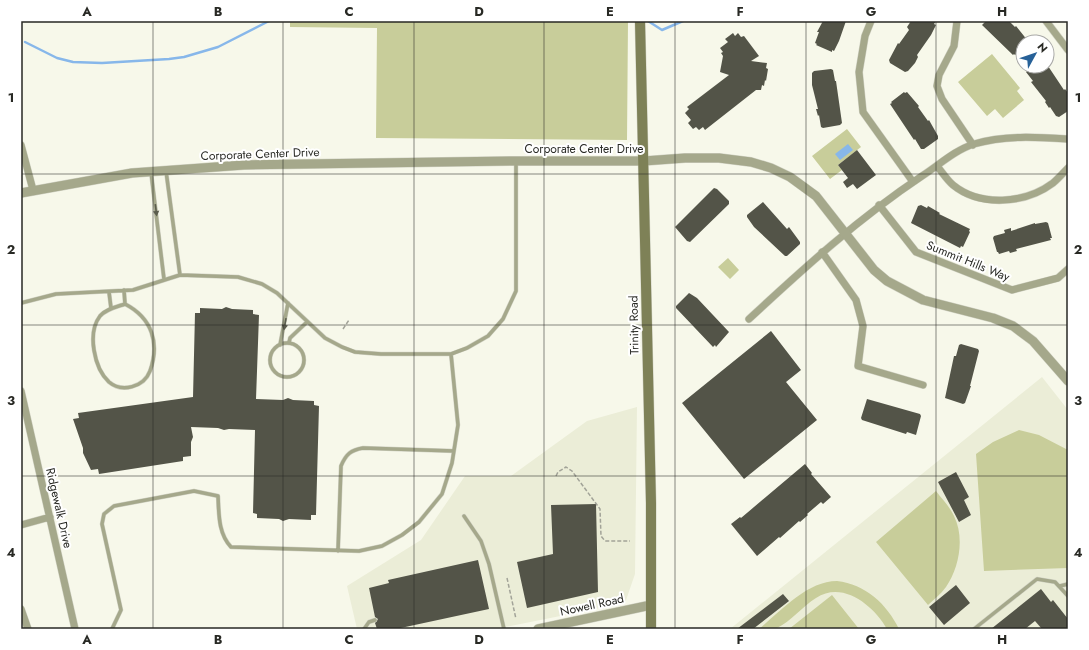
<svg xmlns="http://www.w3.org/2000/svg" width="1089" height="650" font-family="Jost,sans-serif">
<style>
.built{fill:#ebedd7}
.green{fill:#c8cd9a}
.water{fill:#87b7ea}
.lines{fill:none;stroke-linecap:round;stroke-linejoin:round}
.stream{stroke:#87b7ea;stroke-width:2.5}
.building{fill:#535448}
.service-casing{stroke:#d2d3c6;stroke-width:4.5}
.minor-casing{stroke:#d2d3c6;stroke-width:8}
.tertiary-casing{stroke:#d2d3c6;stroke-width:10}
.secondary-casing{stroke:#d2d3c6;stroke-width:11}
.path{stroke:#a2a398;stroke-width:1.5;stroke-dasharray:4 2;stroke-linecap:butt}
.service{stroke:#a5a88b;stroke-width:3.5}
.minor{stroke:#a5a88b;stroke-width:7}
.tertiary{stroke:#a5a88b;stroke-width:9}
.secondary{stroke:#7e8157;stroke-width:10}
.oneway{fill:#5a5c4d}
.grid{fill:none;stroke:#282924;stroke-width:1;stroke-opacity:0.55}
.labels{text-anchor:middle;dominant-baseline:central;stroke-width:4;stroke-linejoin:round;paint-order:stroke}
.street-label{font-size:12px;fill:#282924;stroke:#fff}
.neatline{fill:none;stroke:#282924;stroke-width:1.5}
.grid-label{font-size:13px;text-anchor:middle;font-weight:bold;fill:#282924}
</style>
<rect width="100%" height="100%" fill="#f7f8ea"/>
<path class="built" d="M1042 377 1068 410V629H730Z
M637 407 635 574 625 603 495 629H357L347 586 421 540 465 476H511L587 421Z"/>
<path class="green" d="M290 21H628L627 140 376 138 377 28 290 27Z
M992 54 1020 88 1017 91 1024 100 1003 118 995 109 987 116 958 82Z
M847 129 861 147 838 165 842 170 830 179 812 156Z
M728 258 739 270 730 279 718 267Z
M1019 430 1039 435 1068 450V568L984 571 976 454 993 442Z
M936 491C942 499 950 507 954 516 965 538 959 568 946 587 941 594 934 599 928 605L876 542Z
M837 581C865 584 887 604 899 629H887C874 606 843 580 816 598 803 606 790 622 777 628 772 631 764 629 759 629 781 611 807 581 837 581Z
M832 595 859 629H789Z"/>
<path class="water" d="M848 144 853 150 840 160 835 154Z"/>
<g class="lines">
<path class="stream" d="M648 21 662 30 683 21
M25 42 57 58 73 62 102 63 169 59 184 57 218 47 269 21"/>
</g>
<path class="building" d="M823 21H846L839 41 834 51 832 50V52L816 45 817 44 815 43 819 32H817Z
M911 21H936L934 24 936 25 931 35 917 55 918 57 915 63 908 71 905 72 890 63 889 60 898 43 899 44 909 30 907 27Z
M986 21H1009L1015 27 1016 26 1028 41 1023 42V48L1015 55 1014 54 1013 55 982 25Z
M733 33 735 36 738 33 741 37 744 36 759 56 751 61 767 63 766 68 768 69 766 81 765 80 764 86 762 85 761 90H756L705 130 703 127 699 130 696 127 693 129 688 123 691 120 685 113 689 109 687 107 729 75 720 72 723 56 721 53 723 52 720 48 728 42 725 39Z
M1032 66H1048L1064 90 1065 89 1068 93V111L1059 117 1056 116 1050 107 1049 108 1045 102 1046 101 1031 82 1033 81 1026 72Z
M831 69 833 70 835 81H836L842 123 840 125 823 128 821 127 819 115 818 116 816 109H818L812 85V73L814 71Z
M904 92 905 93 907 92 919 106 918 107 928 121 929 120 938 136V139L924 149H921L915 139 914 140 890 104 892 103 891 102Z
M857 150 876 175 857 189 853 184 847 188 843 182 848 178 838 165Z
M714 188 717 189 729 201V204L690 242 687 241 675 227Z
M763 202 787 229 789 227 800 242V244L787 256H785L754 227 747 217V215Z
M921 205 927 208 928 206 940 213 939 214 970 229 969 231 970 232 963 247 961 246 960 248 911 223 918 206Z
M1046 222 1048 223 1052 238H1050L1051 240 1016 249 1017 251 1010 253 1009 251 999 254 998 252H997L993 238 994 236 1005 233 1004 230 1011 228V231L1035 223V224Z
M689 293 697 298 729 332 716 347 715 345 713 347 676 308V306Z
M226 307 232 309 253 310V314L259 315 256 399 283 400 288 398 293 400 314 401V405L319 406 316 515H311V520L289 519 283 521 279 519 257 518V514L253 513 255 430 229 429 224 430 218 428 191 427 193 437 191 442V456L183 457V461L99 474 98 469 91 470 83 453V448L73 419 79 418 78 413 193 397 195 313H200V308L222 309Z
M771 331 801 370 786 382 817 420 744 479 682 403Z
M961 344 978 349 979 351 970 386H971L965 403 963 404 945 398 954 356H956L959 345Z
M867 399 920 414 921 416 916 435 907 432 906 434 862 420 861 418Z
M805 464 812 473 811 474 831 497 823 504 821 502 807 514 808 515 800 522 799 521 780 538 779 537 757 556 731 524 740 517 741 518Z
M956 472 969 497 964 500 971 515 959 522 938 482Z
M596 504 598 592 527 608 517 562 553 554 551 505Z
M478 560 489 609 396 629H377L375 623 378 619 375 617 369 588 389 583 388 580Z
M956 585 970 603 944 625 929 607Z
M1041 589 1051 602 1053 600 1068 619V629H1042L1035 621 1025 629H991Z
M783 594 789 601 753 629H737Z"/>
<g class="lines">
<defs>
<path id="service" d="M166 171 180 275
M151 172 164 279
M124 290 125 304
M109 292 111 308
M21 303 56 294 133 290 180 275 238 277 262 284 277 293 325 338 342 347 355 352 381 354H451L467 348 488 336 503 319 516 291V162
M125 304C152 318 160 343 150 371 144 387 122 393 109 382 94 368 87 333 100 316 106 309 116 307 125 304Z
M289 343 290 338 307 322
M270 360a17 17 0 1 1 34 0a17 17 0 1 1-34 0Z
M280 345 288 303
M464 516 481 541 489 564 504 629
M338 551 341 466C346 454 351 450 363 448L454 451
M1060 586 1068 584
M112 629 121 610 102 524 104 514 114 506 194 491 218 496C219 514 218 533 231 547L359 551 382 546 402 535 419 522 442 494 452 463 458 425 451 354
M364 629 369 622 375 620
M974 629 1037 579 1055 582 1068 596"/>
<path id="minor" d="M871 21 865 36 859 72 863 112 913 182
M957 21 954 46 939 75 937 86 942 99 973 145
M1046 21 1068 50
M21 145 33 190
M937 166C942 172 947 180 953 185 980 207 1025 204 1053 183 1058 179 1063 173 1068 168
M879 205 916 252 1012 290 1058 278 1068 269
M822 252 856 300 863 326 858 366 923 385
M749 319C804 268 859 218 922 176 939 165 955 150 974 144 1005 135 1036 137 1068 139
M21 391 75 629
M21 525 50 517
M21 609 28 629"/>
<path id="tertiary" d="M21 193 132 173 244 165 516 161H644L685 158H719L751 162 771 168 790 177 816 196 874 270 887 281 923 300 993 318 1013 326 1033 341 1068 381
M538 629 651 605"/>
<path id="secondary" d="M640 21 651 503V629"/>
</defs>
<use href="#service" class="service-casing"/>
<use href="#minor" class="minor-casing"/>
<use href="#tertiary" class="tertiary-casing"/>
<use href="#secondary" class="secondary-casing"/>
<path class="path" d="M343 329 349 320
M556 476 558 472 566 467 572 471 600 509 601 536 605 541H630
M507 578 516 619"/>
<use href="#service" class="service"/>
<use href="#minor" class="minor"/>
<use href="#tertiary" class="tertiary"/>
<use href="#secondary" class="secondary"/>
</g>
<defs><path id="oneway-solid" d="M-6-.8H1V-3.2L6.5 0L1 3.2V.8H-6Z"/></defs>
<g class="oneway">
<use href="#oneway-solid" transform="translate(156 210) rotate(83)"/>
<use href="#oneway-solid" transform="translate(285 324) rotate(100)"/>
</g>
<path class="grid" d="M153 21V629M283 21V629M414 21V629M544 21V629M675 21V629M806 21V629M936 21V629M21 174H1068M21 325H1068M21 476H1068"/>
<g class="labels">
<g class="street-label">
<text x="584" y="149">Corporate Center Drive</text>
<text transform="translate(260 154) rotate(-2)">Corporate Center Drive</text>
<text transform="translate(968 261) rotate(22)">Summit Hills Way</text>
<text transform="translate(634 325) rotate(-91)">Trinity Road</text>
<text transform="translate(59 508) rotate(77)">Ridgewalk Drive</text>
<text transform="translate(592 605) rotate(-12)">Nowell Road</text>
</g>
</g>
<rect width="1089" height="650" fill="none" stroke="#ffffff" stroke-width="44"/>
<g transform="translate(1035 54) rotate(50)"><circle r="19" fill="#ffffff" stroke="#a9a9a7"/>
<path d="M0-3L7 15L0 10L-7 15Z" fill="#276198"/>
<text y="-6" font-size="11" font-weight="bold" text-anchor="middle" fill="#282924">N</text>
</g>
<rect x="22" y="22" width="1045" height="606" class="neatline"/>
<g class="grid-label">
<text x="87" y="16">A</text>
<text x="218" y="16">B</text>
<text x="349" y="16">C</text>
<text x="479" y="16">D</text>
<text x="610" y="16">E</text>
<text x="740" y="16">F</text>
<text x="871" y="16">G</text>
<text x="1002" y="16">H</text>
<text x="11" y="102">1</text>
<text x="1078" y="102">1</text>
<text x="11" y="254">2</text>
<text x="1078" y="254">2</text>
<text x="11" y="405">3</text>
<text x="1078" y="405">3</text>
<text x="11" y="557">4</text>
<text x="1078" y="557">4</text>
<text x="87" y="644">A</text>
<text x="218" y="644">B</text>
<text x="349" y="644">C</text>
<text x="479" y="644">D</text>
<text x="610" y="644">E</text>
<text x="740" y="644">F</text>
<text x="871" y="644">G</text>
<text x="1002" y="644">H</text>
</g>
</svg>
